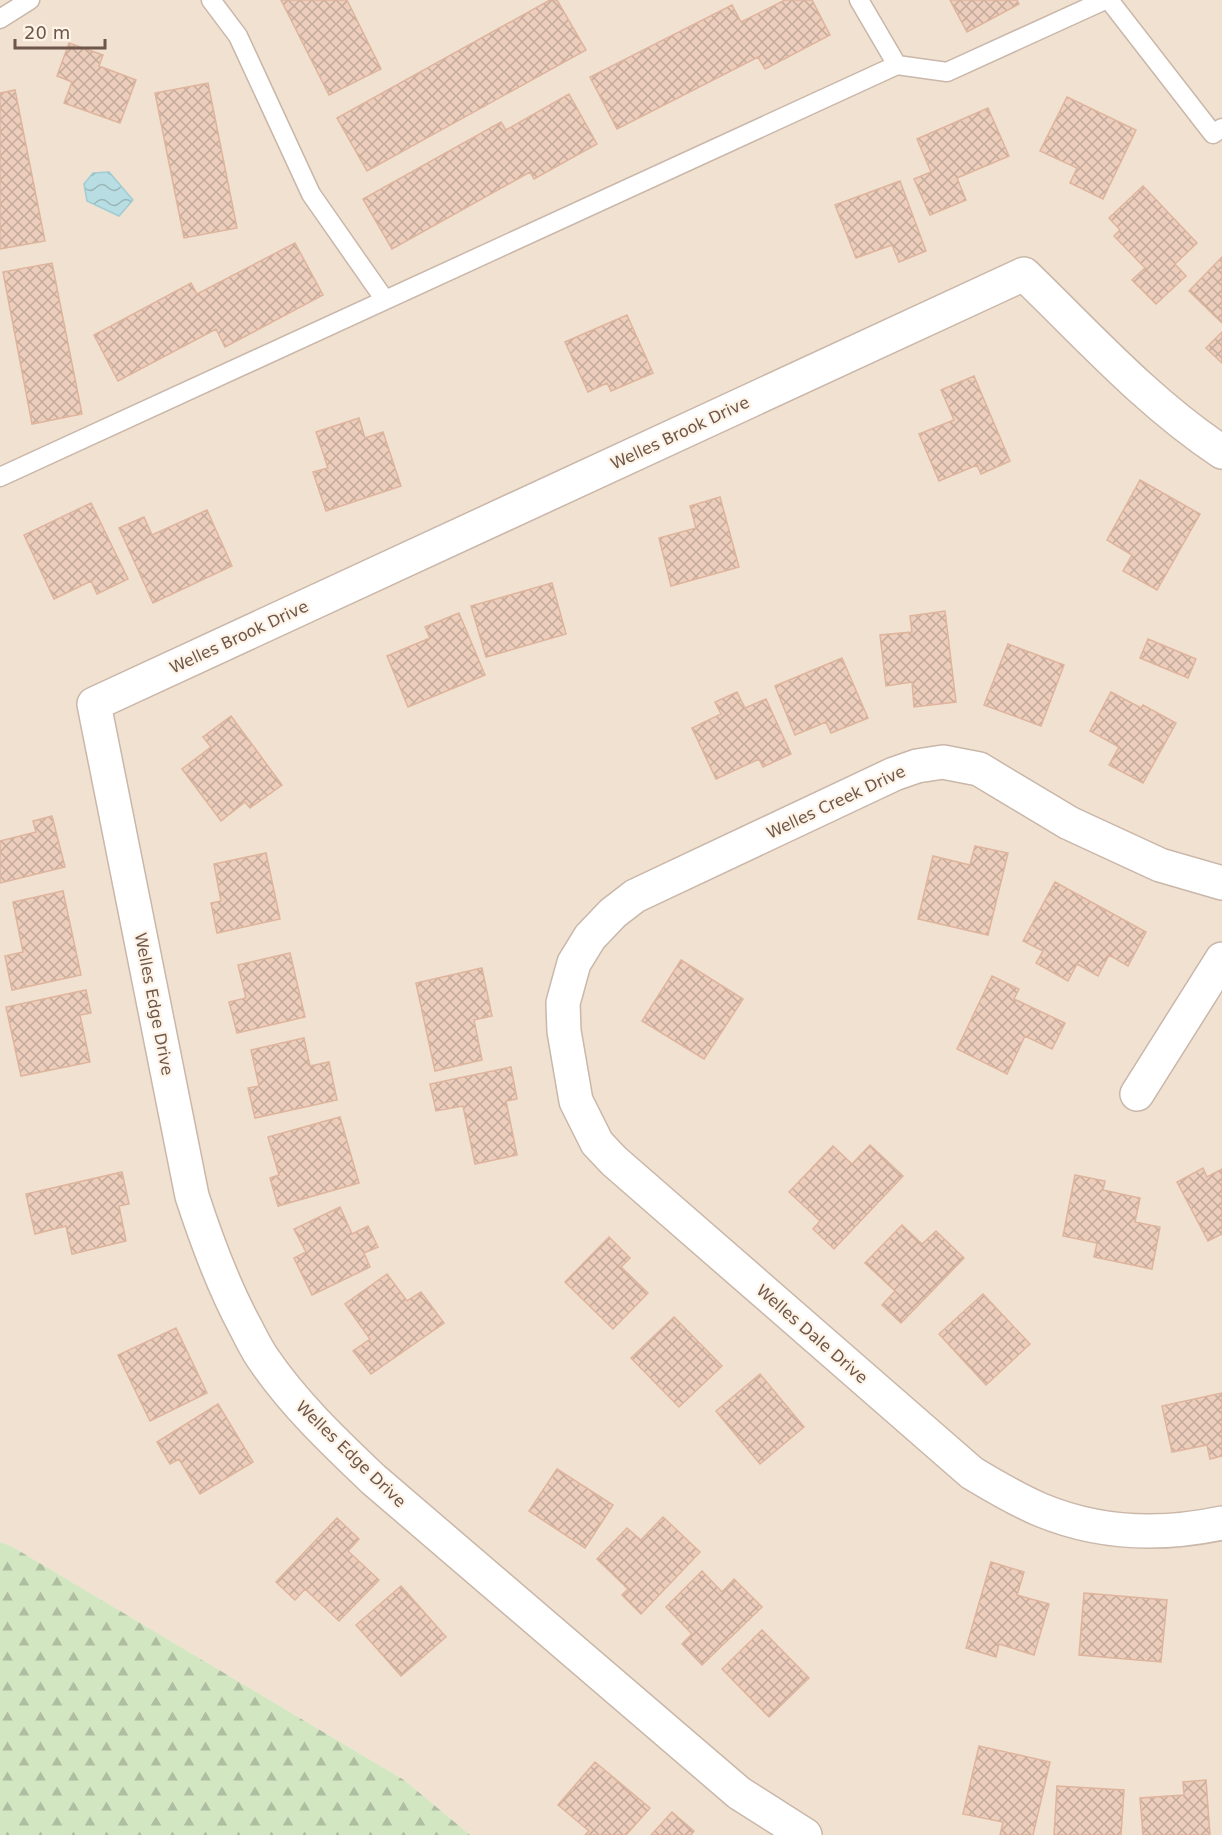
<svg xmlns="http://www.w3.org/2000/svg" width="1222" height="1835" font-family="'DejaVu Sans',sans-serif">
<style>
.residential{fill:#f1e1d1}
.forest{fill:url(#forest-firs)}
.water{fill:url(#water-waves);stroke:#9fcdd3;stroke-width:1.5}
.building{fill:url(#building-cross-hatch);stroke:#dfb49d;stroke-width:1.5}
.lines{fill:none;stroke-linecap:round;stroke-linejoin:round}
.lane-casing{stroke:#c9b7a9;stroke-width:21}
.street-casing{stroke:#c9b7a9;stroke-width:36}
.lane{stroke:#fff;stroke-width:18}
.street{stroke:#fff;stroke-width:33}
.labels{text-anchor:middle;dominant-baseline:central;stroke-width:4.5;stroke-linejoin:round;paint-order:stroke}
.street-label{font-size:16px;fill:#6f564a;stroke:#fdf4e7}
</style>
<defs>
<pattern id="forest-firs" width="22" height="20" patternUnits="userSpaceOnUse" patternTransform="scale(1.5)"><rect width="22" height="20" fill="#d2e6c2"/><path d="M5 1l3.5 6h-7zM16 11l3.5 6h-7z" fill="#afbda0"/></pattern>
<pattern id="water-waves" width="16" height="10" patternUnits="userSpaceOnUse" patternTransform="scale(1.5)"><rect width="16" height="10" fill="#b8dde2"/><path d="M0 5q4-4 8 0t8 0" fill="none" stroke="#9ab6b9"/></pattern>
<pattern id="building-cross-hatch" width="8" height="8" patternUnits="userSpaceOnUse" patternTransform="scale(1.5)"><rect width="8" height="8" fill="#edcebc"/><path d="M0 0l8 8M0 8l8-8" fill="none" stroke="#c4aa9b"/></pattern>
</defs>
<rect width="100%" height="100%" fill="#faf0e2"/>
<path class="residential" d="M0 0H1222V1835H470L404 1780 11 1546 0 1542Z"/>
<path class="forest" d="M0 1542 11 1546 404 1780 470 1835H0Z"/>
<path class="water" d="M109 172 133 200 119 216 87 201 84 184 93 173Z"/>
<path class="building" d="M281 0H347L381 69 329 95Z
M550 0H557L586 50 367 171 337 118Z
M785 0H812L830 35 765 69 758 57 617 129 590 77 732 5 741 22Z
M950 0H1017L1019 4 967 32Z
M69 43 103 55 99 66 136 80 120 123 64 103 72 82 57 76Z
M208 83 237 228 184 238 155 93Z
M15 90 45 241 0 249V93Z
M569 94 597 144 534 179 530 172 392 249 363 199 501 122 506 130Z
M1067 97 1136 130 1103 199 1070 183 1077 168 1040 151Z
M988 108 1009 156 957 178 966 200 930 215 914 179 931 172 917 139Z
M900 181 926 251 899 262 892 245 856 258 835 205Z
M1143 186 1197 243 1175 264 1186 276 1156 304 1132 280 1145 268 1114 236 1120 230 1109 218Z
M295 243 323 295 225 347 216 329 118 381 94 335 191 283 197 294Z
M1222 257V323L1189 291Z
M52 263 82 414 32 424 3 272Z
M627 315 653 373 611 391 607 383 588 392 565 342Z
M1222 332V363L1206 348Z
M974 376 1010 461 981 474 977 465 939 481 919 434 954 420 941 390Z
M359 418 365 438 383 432 401 486 326 511 313 472 328 468 316 432Z
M1140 480 1200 514 1157 590 1123 571 1132 555 1107 540Z
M720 497 739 567 671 586 659 538 696 528 690 506Z
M91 503 128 579 97 594 91 581 54 599 24 535Z
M207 510 232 566 153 603 119 528 144 517 152 535Z
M552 583 566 634 486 657 471 606Z
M945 611 956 702 914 707 912 682 886 686 880 635 912 632 910 616Z
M459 613 485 675 408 707 387 656 430 638 425 627Z
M1148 639 1196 659 1188 678 1140 658Z
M1008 644 1064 665 1041 726 984 705Z
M842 658 868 718 831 733 826 722 795 735 775 686Z
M737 692 745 708 766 699 791 754 763 767 759 759 716 779 692 728 721 714 715 702Z
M1111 692 1141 708 1143 705 1176 723 1143 783 1109 765 1119 747 1090 731Z
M231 716 282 785 250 808 245 802 221 821 182 769 211 747 203 737Z
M52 816 65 867 0 883V841L36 832 33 821Z
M975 846 1008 853 988 935 918 919 933 856 970 865Z
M266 853 280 919 217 933 211 903 221 901 214 864Z
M1055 882 1146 932 1128 966 1109 955 1098 976 1077 964 1068 981 1036 963 1043 951 1023 941Z
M63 891 81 975 12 990 5 956 23 952 13 902Z
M290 953 305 1017 237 1033 229 1002 246 998 238 965Z
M681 960 743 999 704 1059 642 1021Z
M482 968 492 1016 474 1020 482 1060 435 1071 416 983Z
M992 976 1019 989 1014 999 1065 1023 1052 1049 1025 1036 1007 1074 957 1049Z
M86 990 91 1013 80 1015 90 1062 21 1076 6 1007Z
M304 1038 310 1066 329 1062 337 1100 255 1118 248 1088 259 1086 251 1050Z
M511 1067 517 1099 506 1101 517 1155 475 1164 463 1106 436 1111 430 1084Z
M340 1117 359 1183 278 1206 270 1178 279 1175 268 1137Z
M870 1145 903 1176 834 1249 813 1229 820 1221 789 1192 833 1146 852 1164Z
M1203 1168 1207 1177 1222 1169V1234L1208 1241 1177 1182Z
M122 1172 129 1204 119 1206 126 1241 72 1254 66 1226 35 1234 26 1194Z
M1075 1175 1105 1181 1103 1190 1140 1198 1135 1222 1160 1227 1152 1269 1094 1257 1097 1243 1063 1236Z
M340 1207 352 1234 368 1226 378 1247 364 1253 370 1267 312 1295 294 1258 306 1252 294 1229Z
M902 1225 922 1244 936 1231 964 1258 901 1323 882 1305 895 1291 865 1263Z
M609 1237 630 1258 621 1267 648 1293 613 1329 565 1282Z
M387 1274 407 1301 421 1292 444 1323 371 1374 353 1351 370 1339 345 1304Z
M983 1294 1030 1344 986 1385 939 1334Z
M674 1317 722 1366 679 1407 631 1358Z
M176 1328 207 1393 150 1421 118 1355Z
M760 1374 804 1427 760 1464 716 1411Z
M1222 1393V1456L1210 1459 1207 1445 1172 1452 1162 1406Z
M218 1404 253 1462 200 1494 179 1459 170 1464 157 1442Z
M557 1469 613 1505 585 1548 529 1511Z
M663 1517 700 1552 641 1614 622 1595 628 1589 597 1559 627 1528 641 1540Z
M337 1518 359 1539 348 1551 379 1580 339 1621 305 1589 295 1600 276 1582Z
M991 1562 1024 1572 1017 1595 1049 1604 1034 1655 999 1644 996 1657 966 1648Z
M702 1571 722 1592 734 1579 762 1607 702 1665 682 1644 692 1634 666 1607Z
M401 1586 446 1637 401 1676 356 1625Z
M1084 1593 1167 1600 1161 1662 1079 1655Z
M762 1630 809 1678 769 1717 722 1669Z
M979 1746 1050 1762 1033 1835H1000L1003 1822 963 1814Z
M595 1762 650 1808 626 1835H585L589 1831 558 1805Z
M1206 1780 1210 1835H1143L1140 1798 1184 1795 1183 1782Z
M1057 1786 1124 1790 1121 1835H1054Z
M672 1812 694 1831 691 1835H651Z"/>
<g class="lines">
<defs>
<path id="lane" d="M211 0 238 36 311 194 385 300
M1109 0 1213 134 1222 128
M0 19 30 0
M897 65 947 72 1105 0
M0 477 897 65 859 0"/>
<path id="street" d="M1222 883 1160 865 1069 823 979 769 943 762 917 766 894 774 635 896 613 913 590 937 574 963 563 1003 564 1031 576 1101 597 1143 614 1161 972 1473C994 1486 1017 1500 1041 1510 1099 1534 1161 1536 1222 1523
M1137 1094 1222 959
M805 1835 739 1793 373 1479C333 1441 293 1403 262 1357 256 1348 251 1338 246 1328 223 1286 207 1242 192 1196L94 704 1024 274C1088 336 1148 403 1222 452"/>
</defs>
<use href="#lane" class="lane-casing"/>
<use href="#street" class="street-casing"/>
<use href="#lane" class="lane"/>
<use href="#street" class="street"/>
</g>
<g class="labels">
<g class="street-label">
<text transform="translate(680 433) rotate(-25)">Welles Brook Drive</text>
<text transform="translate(239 637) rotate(-25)">Welles Brook Drive</text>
<text transform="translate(836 802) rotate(-25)">Welles Creek Drive</text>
<text transform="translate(154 1004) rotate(79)">Welles Edge Drive</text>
<text transform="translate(812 1334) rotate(41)">Welles Dale Drive</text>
<text transform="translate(351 1454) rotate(44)">Welles Edge Drive</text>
</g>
</g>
<path d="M15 39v9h90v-9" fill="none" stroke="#6f564a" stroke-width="3"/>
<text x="24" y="39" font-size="18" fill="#6f564a" stroke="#fdf4e7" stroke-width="4.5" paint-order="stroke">20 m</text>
</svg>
